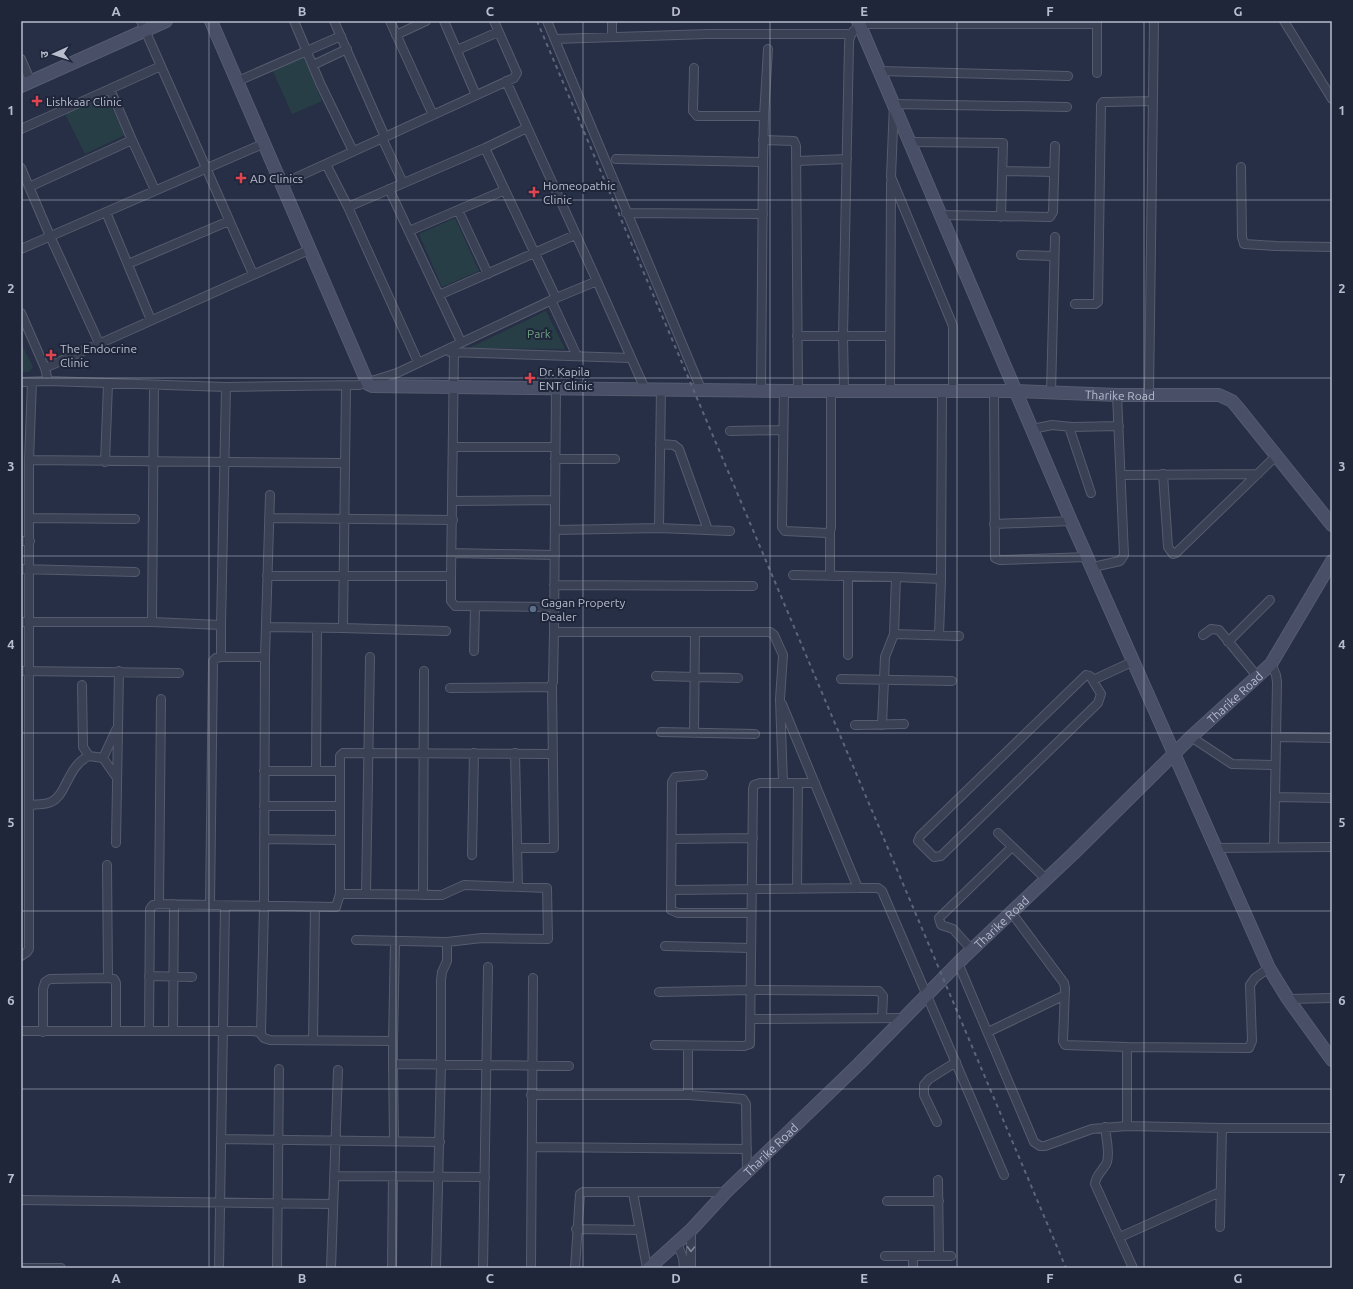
<svg xmlns="http://www.w3.org/2000/svg" width="1353" height="1289" font-family="Ubuntu,'Noto Sans Devanagari',sans-serif">
<style>
.green{fill:#283e46}
.lines{fill:none;stroke-linecap:round;stroke-linejoin:round}
.street-casing{stroke:#565c6f;stroke-width:10}
.secondary-casing{stroke:#565c6f;stroke-width:14}
.street{stroke:#3b4154;stroke-width:8}
.secondary{stroke:#484f67;stroke-width:12}
.rail{stroke:#5c657b;stroke-width:2;stroke-dasharray:4 4;stroke-linecap:butt}
.oneway{stroke:#808597}
.grid{fill:none;stroke:#b8bdce;stroke-width:1;stroke-opacity:0.55}
.health-dot{fill:#e0444e;stroke:#1f263a;stroke-width:1.5}
.service-dot{fill:#5c6f8a;stroke:#1f263a;stroke-width:1.5}
.labels{text-anchor:middle;dominant-baseline:central;stroke-width:4;stroke-linejoin:round;paint-order:stroke}
.poi-label{font-size:12px;fill:#b8bdce;stroke:#1f263a;text-anchor:start}
.park-label{font-size:12px;fill:#6ea081;stroke:#1f263a}
.street-label{font-size:12px;fill:#b8bdce;stroke:#1f263a}
.neatline{fill:none;stroke:#b8bdce;stroke-width:1.5}
.grid-label{font-size:13px;text-anchor:middle;font-weight:bold;fill:#b8bdce}
</style>
<rect width="100%" height="100%" fill="#262f45"/>
<path class="green" d="M302 54 322 101 292 114 271 67Z
M105 94 125 135 85 154 65 114Z
M455 218 479 271 442 287 419 234Z
M546 311 565 349 469 348Z
M21 343 33 367 29 372H21Z"/>
<g class="lines">
<defs>
<path id="street" d="M141 21 253 274
M294 21 320 83 353 151
M334 21 385 137
M390 21 433 115
M444 21 476 95
M547 21 701 389
M1097 21V73
M1284 21 1332 99
M396 35 426 21
M612 37V21
M555 39 708 34H851
M457 50 498 32
M21 59 31 82
M313 65 347 49
M694 68 693 111 697 116H764
M880 71 1068 76
M238 81 341 36
M21 129 161 66
M382 138 403 183
M132 140 155 190
M763 140 794 141 796 146 798 390
M911 142 1003 143 1001 217
M485 148 527 128
M616 159 763 162 761 391
M797 161 847 159
M763 162 764 116 768 49
M326 164 348 207 485 148 556 298
M1241 167 1242 237 1244 244 1276 246 1332 247
M21 168 50 236 99 343
M1003 171 1054 172
M282 184 514 78 517 73 494 21
M29 187 132 140 110 89
M389 189 461 342
M348 207 418 362
M458 210 488 274
M106 212 151 320
M626 213 763 214
M942 215 1050 217 1053 212 1055 146
M409 231 505 190
M21 249 265 143
M1021 255 1054 256
M128 264 229 221
M597 281 645 389
M439 295 575 235
M551 300 577 356
M1075 304H1095L1098 302 1101 105 1103 102H1108L1153 101
M21 313 45 368 48 381
M797 336H890
M450 352 630 358
M45 368 311 249
M21 382 48 381 226 387 359 385 397 373 556 298 597 281 506 81
M346 387 343 628 446 631
M844 390 843 335 849 44C849 34 856 25 866 24H1097
M784 391 782 527 785 531 827 533 830 531 831 528V391
M890 391 891 182
M953 391V326L891 177 894 104 1067 107
M994 391 995 558 1000 560 1088 557
M1051 393 1055 237
M1149 394 1154 21
M1069 427 1091 493
M1032 429 1052 425 1072 427 1119 426
M730 431 783 430
M660 444 674 445 679 449 708 530
M453 447H555
M555 459H615
M29 460 345 463
M105 462 108 384
M1163 474 1168 547 1173 554 1176 553 1276 456
M1121 475 1258 474
M453 501 555 500
M30 518 135 519
M269 518 453 520
M994 524 1071 521
M659 528 661 389
M555 530 659 528 730 531
M21 541H30
M452 553 555 555
M1093 567 1120 561 1124 555 1117 395
M21 569 135 572
M793 575 896 577 941 579 939 635
M267 576H451L454 352
M451 576V601L455 606 554 607
M830 576V531
M896 577 894 634 959 636
M941 579 942 392
M554 585 753 586
M21 622H152L221 625 226 387
M152 622 154 385
M221 625V657
M266 627 343 628
M554 632 556 388
M1203 635 1211 629 1219 630 1257 676
M1228 642 1270 600
M474 651 475 607
M848 655V576
M1271 664 1276 675 1277 682 1275 797
M21 671 179 673
M1086 675 1090 676 1101 694 1098 703 941 856 934 857 918 841 920 836Z
M656 676 738 678
M841 679 952 681
M1093 680 1134 661
M82 685 83 747 89 756
M450 688 550 687 553 682 554 632H770L774 635 783 655 780 699 783 783
M161 699 159 904 336 907 340 894V756L343 753 553 754
M782 704 858 888
M855 725 904 724
M882 725 885 657 894 634
M661 732 755 734
M694 733 695 632
M1191 737 1232 764 1275 765
M1276 737 1332 738
M515 753 518 886
M103 758 116 730
M264 771H340
M316 771 317 628
M703 775 675 777 672 782 671 910 678 913H751
M29 805C36 804 45 805 51 802 67 795 67 766 89 756L103 758 117 778
M264 806H340
M998 833 1046 879
M264 839 340 840
M672 839 753 838
M116 843 119 671
M1274 847 1275 797 1332 798
M517 848H554L552 686
M1215 848 1332 847
M472 855 474 753
M107 865 108 978
M797 889 798 783
M671 890 858 888H878L882 891 1004 1175
M340 894H366L370 657
M423 895 424 671
M210 905 213 661 216 658 221 657H265L270 495
M1011 912 1064 983 1065 988 1063 1041 1065 1045 1127 1047V1126
M356 940 447 942 482 938 548 939 547 888 464 885 442 895 366 894
M665 946 751 948
M972 950 953 929 941 925 939 918 1012 847
M21 956 27 952 29 949V460L32 382
M958 963 1034 1142 1040 1146H1045L1092 1129 1127 1126 1222 1128H1332
M149 976 192 977
M659 992 750 990 879 991 883 996 882 1018
M1288 999 1332 998
M751 1019 904 1018
M149 1030 150 909 153 905 159 904
M173 1030 174 904
M21 1031H253L259 1032 264 1038 270 1040 393 1041V1064L569 1066
M43 1032V989L45 982 50 979 108 978 114 979 116 983V1031
M988 1032 1065 995
M261 1033 264 907 265 657
M313 1040 315 907
M393 1041 395 942
M655 1045 744 1046 750 1044 753 789 754 785 760 783H815
M688 1046V1095
M1127 1047 1249 1048 1252 1041 1250 985 1255 978 1269 968
M393 1064 394 1140
M531 1095H688L743 1099 746 1104 747 1172
M937 1122 924 1095V1085L929 1079 956 1062
M1105 1127C1106 1138 1110 1151 1107 1162 1104 1170 1095 1175 1095 1184L1133 1268
M222 1139 440 1142
M533 1147 747 1149
M334 1176 485 1177
M938 1180 939 1256
M633 1193 647 1268
M21 1200 333 1204
M887 1201H939
M1220 1227 1222 1128
M576 1229 640 1230
M1120 1237 1220 1192
M677 1243 683 1258 684 1268
M885 1256H951
M21 1268H61
M219 1268 225 906
M277 1268 279 1069
M331 1268 338 1070
M392 1268 393 1176
M436 1268 441 1065V980L442 972 447 961V942
M483 1268 488 967
M531 1268 533 978
M575 1268 580 1194 583 1192H726
M691 1268V1230
M913 1268V1256"/>
<g id="secondary">
<path id="s1" d="M211 21 368 384 372 386 784 391H1016L1117 395H1219L1232 401 1238 408 1332 525"/>
<path d="M858 21 1071 521 1269 968 1288 999 1332 1060"/>
<path d="M21 86 166 21"/>
<path id="s2" d="M649 1268 691 1230 726 1192 859 1064 963 958 1074 853 1191 737 1271 664 1332 561"/>
</g>
</defs>
<use href="#street" class="street-casing"/>
<use href="#secondary" class="secondary-casing"/>
<use href="#street" class="street"/>
<use href="#secondary" class="secondary"/>
<path class="rail" d="M537 21 1066 1268"/>
</g>
<defs><path id="oneway-chevron" d="M-2-3.5L2.5 0L-2 3.5" fill="none" stroke-width="1.6" stroke-linecap="round" stroke-linejoin="round"/></defs>
<use class="oneway" href="#oneway-chevron" transform="translate(691 1249) rotate(91)"/>
<path class="grid" d="M209 21V1268M396 21V1268M583 21V1268M770 21V1268M957 21V1268M1144 21V1268M21 200H1332M21 378H1332M21 556H1332M21 733H1332M21 911H1332M21 1089H1332"/>
<g class="health-dot">
<path d="M35 95h4v4h4v4h-4v4h-4v-4h-4v-4h4z"/>
<path d="M239 172h4v4h4v4h-4v4h-4v-4h-4v-4h4z"/>
<path d="M532 186h4v4h4v4h-4v4h-4v-4h-4v-4h4z"/>
<path d="M49 349h4v4h4v4h-4v4h-4v-4h-4v-4h4z"/>
<path d="M528 372h4v4h4v4h-4v4h-4v-4h-4v-4h4z"/>
</g>
<circle class="service-dot" cx="533" cy="609" r="4"/>
<g class="labels">
<g class="poi-label">
<text x="46" y="101">Lishkaar Clinic</text>
<text x="250" y="178">AD Clinics</text>
<text x="543" y="185">Homeopathic<tspan x="543" dy="14">Clinic</tspan></text>
<text x="60" y="348">The Endocrine<tspan x="60" dy="14">Clinic</tspan></text>
<text x="539" y="371">Dr. Kapila<tspan x="539" dy="14">ENT Clinic</tspan></text>
<text x="541" y="602">Gagan Property<tspan x="541" dy="14">Dealer</tspan></text>
</g>
<g class="park-label">
<text x="539" y="333">Park</text>
</g>
<g class="street-label">
<text stroke="none"><textPath href="#s1" startOffset="1148">Tharike Road</textPath></text>
<text stroke="none"><textPath href="#s2" startOffset="818">Tharike Road</textPath></text>
<text stroke="none"><textPath href="#s2" startOffset="494">Tharike Road</textPath></text>
<text stroke="none"><textPath href="#s2" startOffset="170">Tharike Road</textPath></text>
</g>
</g>
<rect width="1353" height="1289" fill="none" stroke="#1f263a" stroke-width="44"/>
<g transform="translate(54 54) rotate(267)" stroke="#1f263a" stroke-width="3" paint-order="stroke">
<path d="M0-3L7 15L0 10L-7 15Z" fill="#b8bdce"/>
<text y="-6" font-size="11" font-weight="bold" text-anchor="middle" fill="#b8bdce">उ</text>
</g>
<rect x="22" y="22" width="1309" height="1245" class="neatline"/>
<g class="grid-label">
<text x="116" y="16">A</text>
<text x="302" y="16">B</text>
<text x="490" y="16">C</text>
<text x="676" y="16">D</text>
<text x="864" y="16">E</text>
<text x="1050" y="16">F</text>
<text x="1238" y="16">G</text>
<text x="11" y="115">1</text>
<text x="1342" y="115">1</text>
<text x="11" y="293">2</text>
<text x="1342" y="293">2</text>
<text x="11" y="471">3</text>
<text x="1342" y="471">3</text>
<text x="11" y="649">4</text>
<text x="1342" y="649">4</text>
<text x="11" y="827">5</text>
<text x="1342" y="827">5</text>
<text x="11" y="1005">6</text>
<text x="1342" y="1005">6</text>
<text x="11" y="1183">7</text>
<text x="1342" y="1183">7</text>
<text x="116" y="1283">A</text>
<text x="302" y="1283">B</text>
<text x="490" y="1283">C</text>
<text x="676" y="1283">D</text>
<text x="864" y="1283">E</text>
<text x="1050" y="1283">F</text>
<text x="1238" y="1283">G</text>
</g>
</svg>
